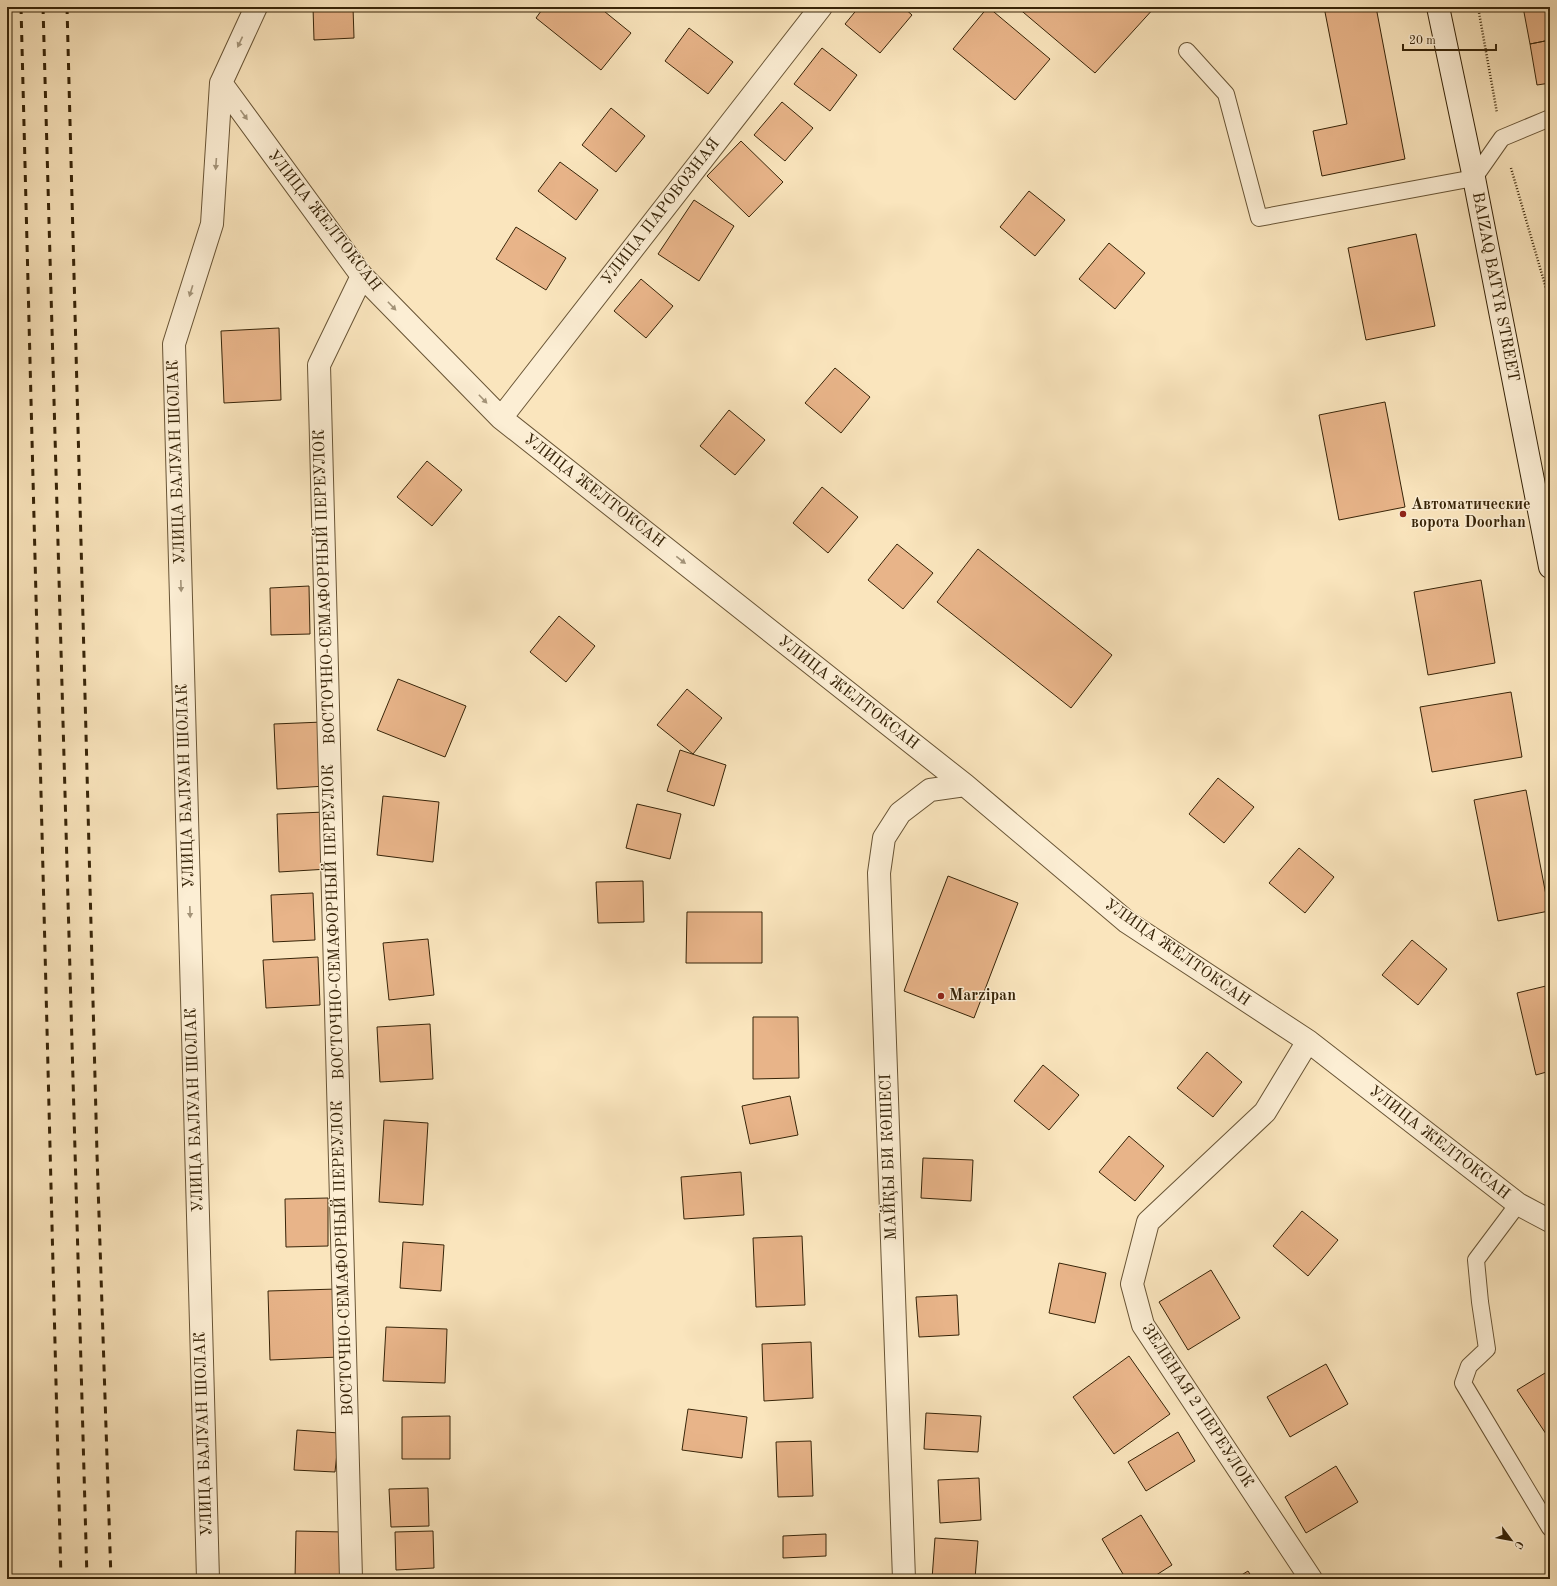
<svg xmlns="http://www.w3.org/2000/svg" width="1557" height="1586" font-family="'Old Standard TT',serif">
<style>
.building{fill:#e8b489;stroke:#372408}
.lines{fill:none;stroke-linecap:round;stroke-linejoin:round}
.service-casing{stroke:#685435;stroke-width:18}
.minor-casing{stroke:#685435;stroke-width:24}
.secondary-casing{stroke:#372408;stroke-width:24}
.path{stroke:#372408;stroke-width:2.5;stroke-dasharray:1 2;stroke-linecap:butt}
.service{stroke:#fceed4;stroke-width:16}
.minor{stroke:#fceed4;stroke-width:22}
.secondary{stroke:#fceed4;stroke-width:22}
.rail{stroke:#372408;stroke-width:3;stroke-dasharray:7 7;stroke-linecap:butt}
.oneway{fill:#a39378}
.poi-dot{fill:#8f2418;stroke:#fceed4;stroke-width:1.5}
.labels{text-anchor:middle;dominant-baseline:central;stroke-width:3;stroke-linejoin:round;paint-order:stroke}
.street-label{font-size:16px;fill:#372408;stroke:#fceed4}
.poi-label{font-size:16px;font-weight:bold;fill:#372408;stroke:#fceed4;text-anchor:start}
</style>
<rect width="100%" height="100%" fill="#fae5bd"/>
<filter id="stains"><feTurbulence type="fractalNoise" baseFrequency=".005" numOctaves="4"/><feColorMatrix values="0 0 0 0 .2 0 0 0 0 .09 0 0 0 0 .02 0 0 0 .5 -.17"/></filter>
<radialGradient id="worn" r=".72"><stop offset=".6" stop-color="#630" stop-opacity="0"/><stop offset="1" stop-color="#630" stop-opacity=".3"/></radialGradient>
<path class="building" d="M313 7H353L354 38 314 40Z
M544 7H599L631 33 601 70 536 18Z
M859 7H903L912 15 880 53 845 24Z
M988 7 1050 59 1015 100 953 49Z
M1017 7H1155L1095 73Z
M1324 7H1376L1405 159 1322 176 1313 131 1347 124Z
M1523 7H1550V40L1530 44Z
M689 28 733 62 708 94 665 61Z
M1550 40V83L1537 85 1530 44Z
M822 48 857 75 830 111 794 84Z
M782 102 813 128 785 161 754 135Z
M611 108 645 136 616 172 582 145Z
M741 141 783 182 749 217 707 176Z
M560 162 598 190 576 220 538 191Z
M1029 191 1065 220 1035 256 1000 227Z
M694 200 734 226 699 281 658 254Z
M516 227 566 258 546 290 496 259Z
M1416 234 1435 326 1366 340 1348 248Z
M1109 243 1145 273 1115 309 1079 279Z
M641 279 673 306 646 338 614 311Z
M279 328 281 400 224 403 221 331Z
M835 368 870 397 841 433 805 403Z
M1385 402 1405 507 1339 520 1319 415Z
M729 410 765 440 735 475 700 446Z
M427 461 462 490 432 526 397 497Z
M822 487 858 517 828 553 793 523Z
M897 544 933 573 903 609 868 580Z
M978 549 1112 655 1071 708 937 602Z
M1481 580 1495 663 1428 675 1414 592Z
M309 586 310 634 271 635 270 588Z
M559 616 595 646 566 682 530 652Z
M398 679 466 706 445 757 377 730Z
M687 689 722 718 693 754 657 725Z
M1511 692 1522 757 1432 772 1420 707Z
M323 722 326 786 277 789 274 724Z
M680 750 726 765 714 806 667 791Z
M1218 778 1254 807 1224 843 1189 814Z
M1526 790 1549 911 1498 921 1474 800Z
M383 796 439 802 433 862 377 855Z
M637 804 681 814 670 859 626 848Z
M325 812 328 869 279 872 277 814Z
M1299 848 1334 877 1305 913 1269 883Z
M948 876 1018 903 974 1018 904 991Z
M643 881 644 922 598 923 596 882Z
M313 893 315 940 273 942 271 895Z
M687 912H762V963H686Z
M428 939 434 995 389 1000 383 943Z
M1412 940 1447 969 1418 1005 1382 975Z
M318 957 320 1005 266 1008 263 960Z
M1550 985V1071L1536 1075 1517 993Z
M753 1017H798L799 1078 753 1079Z
M430 1024 433 1079 380 1082 377 1027Z
M1207 1052 1242 1082 1213 1117 1177 1088Z
M1043 1065 1079 1095 1049 1130 1014 1101Z
M790 1096 798 1135 750 1144 742 1106Z
M384 1120 428 1123 423 1205 379 1202Z
M1129 1136 1164 1166 1135 1201 1099 1172Z
M923 1158 973 1160 971 1201 921 1198Z
M741 1172 744 1215 684 1219 681 1177Z
M328 1198V1246L286 1247 285 1199Z
M1302 1211 1338 1240 1308 1276 1273 1246Z
M802 1236 805 1305 756 1307 753 1238Z
M403 1242 444 1245 441 1291 400 1288Z
M1059 1263 1106 1273 1095 1323 1049 1313Z
M1211 1270 1240 1318 1188 1350 1159 1302Z
M337 1289 339 1357 270 1360 268 1291Z
M957 1295 959 1335 919 1337 916 1297Z
M386 1327 447 1329 445 1383 383 1381Z
M811 1342 813 1398 764 1401 762 1344Z
M1129 1356 1170 1414 1114 1454 1073 1397Z
M1326 1364 1348 1404 1290 1437 1267 1397Z
M1550 1370V1440L1517 1390Z
M688 1409 747 1417 742 1458 682 1450Z
M926 1413 981 1416 978 1452 924 1449Z
M450 1416V1459H402V1417Z
M297 1430 339 1433 335 1472 294 1470Z
M1178 1432 1195 1461 1146 1491 1128 1462Z
M811 1441 813 1496 778 1497 776 1442Z
M1336 1466 1358 1502 1306 1533 1285 1497Z
M979 1478 981 1520 940 1523 938 1480Z
M428 1488 429 1526 391 1527 389 1489Z
M1141 1515 1172 1565 1150 1579H1126L1102 1539Z
M296 1531 344 1532 343 1579H295Z
M433 1531 434 1568 396 1570 395 1532Z
M826 1534V1556L783 1558V1536Z
M935 1538 978 1541 975 1579H932Z
M1248 1571 1253 1579H1235Z"/>
<g class="lines">
<defs>
<path id="service" d="M1187 51 1226 94 1259 218 1474 178 1502 138 1550 118
M1518 1204 1476 1260 1480 1302 1487 1349 1469 1366 1463 1383 1550 1528"/>
<path id="minor" d="M221 83 362 276 501 418 965 785 1127 922 1308 1041 1518 1204 1550 1221
M501 418 821 7
M1308 1041 1265 1112 1148 1222 1132 1284 1143 1325 1311 1579
M208 1579 174 344 212 224 221 83 256 7
M351 1579 319 365 362 276
M904 1579 879 873 884 838 900 813 930 790 965 785"/>
<path id="secondary" d="M1438 7 1474 178 1550 567"/>
</defs>
<use href="#service" class="service-casing"/>
<use href="#minor" class="minor-casing"/>
<use href="#secondary" class="secondary-casing"/>
<path class="path" d="M1478 7 1497 113
M1511 168 1550 302"/>
<use href="#service" class="service"/>
<use href="#minor" class="minor"/>
<use href="#secondary" class="secondary"/>
<path class="rail" d="M21 7 61 1579
M43 7 87 1579
M67 7 97 1154 111 1579"/>
</g>
<defs><path id="oneway-solid" d="M-6-.8H1V-3.2L6.5 0L1 3.2V.8H-6Z"/></defs>
<g class="oneway">
<use href="#oneway-solid" transform="translate(240 42) rotate(115)"/>
<use href="#oneway-solid" transform="translate(244 115) rotate(54)"/>
<use href="#oneway-solid" transform="translate(216 164) rotate(94)"/>
<use href="#oneway-solid" transform="translate(191 291) rotate(107)"/>
<use href="#oneway-solid" transform="translate(392 306) rotate(46)"/>
<use href="#oneway-solid" transform="translate(483 399) rotate(46)"/>
<use href="#oneway-solid" transform="translate(681 560) rotate(38)"/>
<use href="#oneway-solid" transform="translate(181 586) rotate(88)"/>
<use href="#oneway-solid" transform="translate(190 912) rotate(88)"/>
</g>
<g class="poi-dot">
<circle cx="1403" cy="514" r="4"/>
<circle cx="941" cy="996" r="4"/>
</g>
<g class="labels">
<g class="street-label">
<text transform="translate(661 212) rotate(-52)">УЛИЦА ПАРОВОЗНАЯ</text>
<text transform="translate(324 221) rotate(52)">УЛИЦА ЖЕЛТОКСАН</text>
<text transform="translate(1495 287) rotate(79)">BAIZAQ BATYR STREET</text>
<text transform="translate(177 462) rotate(-92)">УЛИЦА БАЛУАН ШОЛАК</text>
<text transform="translate(594 491) rotate(38)">УЛИЦА ЖЕЛТОКСАН</text>
<text transform="translate(325 587) rotate(-92)">ВОСТОЧНО-СЕМАФОРНЫЙ ПЕРЕУЛОК</text>
<text transform="translate(848 693) rotate(38)">УЛИЦА ЖЕЛТОКСАН</text>
<text transform="translate(186 786) rotate(-92)">УЛИЦА БАЛУАН ШОЛАК</text>
<text transform="translate(334 922) rotate(-92)">ВОСТОЧНО-СЕМАФОРНЫЙ ПЕРЕУЛОК</text>
<text transform="translate(1177 953) rotate(35)">УЛИЦА ЖЕЛТОКСАН</text>
<text transform="translate(195 1110) rotate(-92)">УЛИЦА БАЛУАН ШОЛАК</text>
<text transform="translate(1439 1143) rotate(38)">УЛИЦА ЖЕЛТОКСАН</text>
<text transform="translate(889 1157) rotate(-92)">МАЙҚЫ БИ КӨШЕСІ</text>
<text transform="translate(343 1258) rotate(-92)">ВОСТОЧНО-СЕМАФОРНЫЙ ПЕРЕУЛОК</text>
<text transform="translate(1197 1406) rotate(57)">ЗЕЛЕНАЯ 2 ПЕРЕУЛОК</text>
<text transform="translate(204 1434) rotate(-92)">УЛИЦА БАЛУАН ШОЛАК</text>
</g>
<g class="poi-label">
<text x="1411" y="505">Автоматические<tspan x="1411" dy="18">ворота Doorhan</tspan></text>
<text x="949" y="996">Marzipan</text>
</g>
</g>
<rect width="1557" height="1586" fill="none" stroke="#fae5bd" stroke-width="24"/>
<rect x="8" y="8" width="1541" height="1570" fill="none" stroke="#372408" stroke-width="2"/>
<rect x="12" y="12" width="1533" height="1562" fill="none" stroke="#372408"/>
<g transform="translate(1511 1540) rotate(122)" stroke="#fceed4" stroke-width="3" paint-order="stroke">
<path d="M0-3L7 15L0 10L-7 15Z" fill="#372408"/>
<text y="-6" font-size="11" font-weight="bold" text-anchor="middle" fill="#372408">С</text>
</g>
<path d="M1403 44v6h93v-6" fill="none" stroke="#372408" stroke-width="2"/>
<text x="1409" y="44" font-size="12" fill="#372408" stroke="#fceed4" stroke-width="3" paint-order="stroke">20 m</text>
<rect width="100%" height="100%" filter="url(#stains)"/>
<rect width="100%" height="100%" fill="url(#worn)"/>
</svg>
